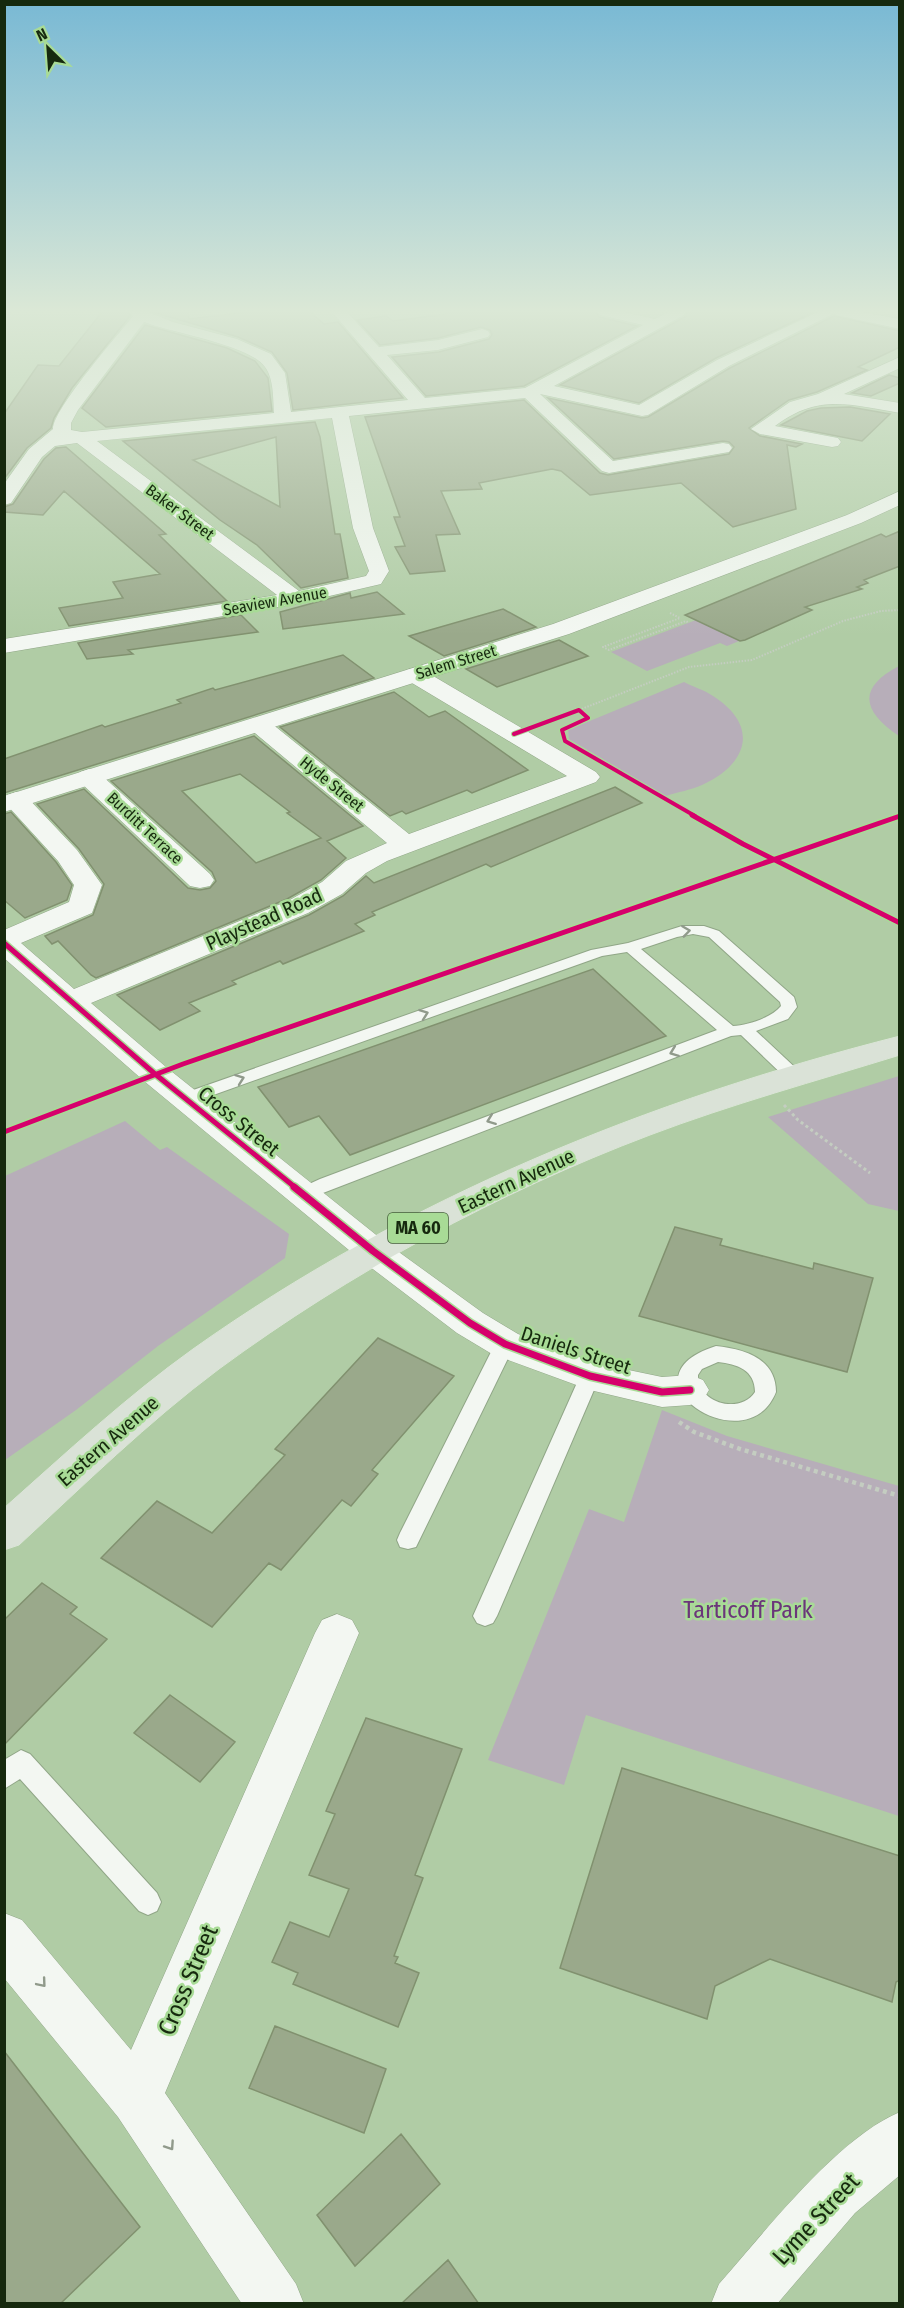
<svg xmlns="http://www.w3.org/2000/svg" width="904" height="2308" font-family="'Fira Sans Condensed',sans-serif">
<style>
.green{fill:#b7aeb9}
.building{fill:#9aa98b;stroke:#81916f;stroke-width:1.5;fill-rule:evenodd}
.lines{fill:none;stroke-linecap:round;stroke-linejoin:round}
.lane-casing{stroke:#90a687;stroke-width:2}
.street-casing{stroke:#90a687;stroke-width:1}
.secondary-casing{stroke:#90a687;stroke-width:1}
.primary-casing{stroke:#dbe8d6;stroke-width:1}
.path-far2{stroke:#c4cdc1;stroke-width:2;stroke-dasharray:1.5 1.5;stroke-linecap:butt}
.path-far1{stroke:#c4cdc1;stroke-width:3;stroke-dasharray:3 3;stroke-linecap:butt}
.path{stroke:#c4cdc1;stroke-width:4.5;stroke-dasharray:4 4;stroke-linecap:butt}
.lane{fill:#f3f7f2;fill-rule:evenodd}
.street{fill:#f3f7f2;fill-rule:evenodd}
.secondary{fill:#f3f7f2;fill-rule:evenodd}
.primary{fill:#dae2d7;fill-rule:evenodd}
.cycleway-far2-casing{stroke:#a8db96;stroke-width:6}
.cycleway-far1-casing{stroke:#a8db96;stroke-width:8}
.cycleway-casing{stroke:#a8db96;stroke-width:10}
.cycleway-far2{stroke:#d6006c;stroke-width:4}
.cycleway-far1{stroke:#d6006c;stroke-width:5}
.cycleway{stroke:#d6006c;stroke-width:7}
.oneway{stroke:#909a8b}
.labels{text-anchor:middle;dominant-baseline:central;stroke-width:5;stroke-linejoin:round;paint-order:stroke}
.far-street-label{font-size:16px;fill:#16290e;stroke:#a8db96}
.shield{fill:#a8db96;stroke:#425e37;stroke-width:1.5}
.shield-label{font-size:18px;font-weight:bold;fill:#16290e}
.street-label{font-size:20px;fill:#16290e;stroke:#a8db96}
.near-park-label{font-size:24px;fill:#6b367a;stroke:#a8db96}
.near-street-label{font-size:24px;fill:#16290e;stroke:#a8db96}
</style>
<rect width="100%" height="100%" fill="#b0cca5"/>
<path class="green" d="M696 620 739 641 727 646 720 643 647 671 611 652Z
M899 666V736C862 711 857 688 899 666Z
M684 682C693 687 705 690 713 696 760 726 748 764 702 785 691 790 678 792 666 796L569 739 568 730Z
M899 1076V1211L868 1204 768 1117Z
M125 1121 160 1150 167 1147 289 1234 285 1258 158 1346 76 1410 5 1460V1176Z
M662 1410 727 1436 899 1486V1816L586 1715 564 1785 488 1760 589 1509 624 1522Z"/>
<path class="building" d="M102 312H128L130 316 72 388 54 418 51 428 27 448 4 479V414L38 365 59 366Z
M153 312H188L189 319 248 312H310L324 324 338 322 403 398 293 410 287 373 272 352 238 337Z
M446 312H596L599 317 637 326 524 386 426 396 392 357 439 352 489 339 492 335 490 330 481 327 438 338 380 345 357 320 386 316 393 321 446 314Z
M688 312H814L716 358 639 403 560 385 685 317Z
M834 316 900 331V347L858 367 867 370 817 392 789 400 749 428 760 436 802 444 796 447 787 445 796 509 733 527 681 483 590 495 561 471 552 469 479 483 482 489 441 491 460 534 436 535 445 571 410 574 395 547 405 546 394 517H400L365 417 524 400 600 473 608 475 729 454 734 447 729 442 723 441 614 459 548 398 642 418 648 417 730 368Z
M145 325 227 348 255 361 268 378 272 411 106 427 82 408Z
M889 375 900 378V383L871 396 852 393Z
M850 407 890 414 862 441 781 425 807 411 821 408Z
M315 422 320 437 335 534H340L348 578 301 588 257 545 220 520 123 441ZM276 437 280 507 193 460Z
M66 447 166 534 159 535 227 601 69 626 59 608 123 598 113 582 160 574 64 491 43 515 4 512V507L13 504 44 459 56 448Z
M900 531V566L864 580 868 583 857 587 862 589 805 607 812 610 745 640 740 641 685 615 881 534 886 537Z
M377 592 404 614 283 629 280 612 350 593 351 598Z
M503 609 536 627 444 656 409 636Z
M241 615 258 632 128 650 133 654 87 659 78 643Z
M559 640 588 656 497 687 466 669Z
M343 655 374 678 4 793V759L102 725 105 727 181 703 177 700 213 688 215 690Z
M394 692 429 717 445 711 528 770 472 793 467 790 406 814 402 811 390 816 280 727Z
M254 736 363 826 327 841 346 858 321 880 287 899 96 978 91 975 58 941 52 944 45 936 93 915 104 884 79 849 37 804 84 789 188 888 200 890 210 888 216 881 212 872 111 781ZM240 774 290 812 287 813 321 838 256 863 182 791Z
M615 787 642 803 491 867 486 864 372 912 375 915 355 924 364 931 283 964 280 961 232 981 236 984 189 1003 200 1011 160 1030 117 995 309 915 343 896 366 876 374 883Z
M11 812 56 862 72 885 67 900 25 918 4 900V814Z
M593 969 666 1036 350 1155 319 1116 289 1127 258 1087Z
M675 1227 722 1239 720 1245 813 1269 814 1263 873 1278 847 1372 639 1316Z
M378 1338 454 1376 372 1470 378 1474 351 1506 342 1500 281 1570 269 1563 212 1627 101 1558 157 1501 212 1533 285 1455 275 1449Z
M42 1583 77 1607 70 1614 107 1639 4 1745V1620Z
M170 1695 235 1742 200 1782 134 1733Z
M366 1718 462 1749 415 1875 423 1878 394 1956 398 1957 395 1963 419 1973 398 2027 293 1984 298 1973 272 1962 290 1922 329 1937 349 1889 309 1875 335 1814 326 1811Z
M622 1768 900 1856V1980L896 1982 892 2002 770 1959 715 1986 707 2019 560 1968Z
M275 2026 386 2069 364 2133 249 2088Z
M4 2051 140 2227 60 2304H4Z
M401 2134 440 2184 355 2266 317 2215Z
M448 2260 479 2304H401Z"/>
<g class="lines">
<defs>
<path id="lane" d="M682 926H704L719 931 794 997 797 1007 788 1019 756 1031 801 1073 804 1077 801 1081H789L741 1035 731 1036 310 1198H296L294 1194 296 1190 320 1179 717 1030 627 952 602 956 191 1103H179L176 1099 179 1095 591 950 628 943ZM693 934 709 937 780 1002 781 1006C771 1018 748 1025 733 1026L641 949 677 937Z
M505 1336 512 1339 515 1344 416 1547 408 1549 400 1547 397 1540 400 1533 495 1344 498 1339Z
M716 1346C744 1349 776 1358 776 1392 747 1466 614 1378 716 1346ZM718 1362C737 1364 755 1370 755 1392 740 1415 697 1403 698 1375L702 1369Z
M590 1368 597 1370 600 1376 497 1616 493 1623 485 1626 477 1623 473 1616 580 1376 583 1370Z
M21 1750 30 1754 157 1893 161 1902 157 1911 148 1915 139 1911 20 1779 4 1789V1760Z"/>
<path id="street" d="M130 312H148L173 322 237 339 271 354 285 373 291 412 408 400 332 312H347L379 347 438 340 482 329 488 331 490 334 488 337 438 350 387 355 425 398 525 388 643 325 600 315 598 312H623L655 319 668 312H686L684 315 554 386 639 405 717 360 818 312H837L729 366 648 415 642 416 540 394 613 461 723 443 729 444 732 448 729 452 609 473 602 471 525 398 349 416 373 528 389 571 381 584 295 604 4 653V639L277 595 77 443 55 446 42 457 11 503 4 505V484L29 449 53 429C53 409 117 336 133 316ZM144 322C172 333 250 345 265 367 274 379 273 399 274 413L82 432 71 430V423L78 410ZM332 418 353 528 369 571 366 576 299 591 97 441Z
M900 357V368L844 394 900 403V413C850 405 819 393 775 426L838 438 841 442 838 446 832 447 760 434 751 429 790 402 818 394Z
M415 668 423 670 596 772 600 777 596 782 387 861 366 873 342 894 308 913 91 1003 166 1067 385 1242 483 1313 518 1334 595 1363 662 1377 690 1375 703 1380 709 1390 703 1400 690 1405 662 1407 590 1390 492 1354 457 1333 361 1260 144 1081 4 958V930L69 902 74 885 58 861 7 805 4 798 7 795 16 792 25 795 77 850 102 885 92 913 21 943 74 989 288 901 322 882 346 861 387 843 250 729 246 724 250 719H266L409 834 567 776 407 680 404 675 407 670Z
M89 769 98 772 210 874 214 880 210 886 200 888 190 886 80 782 76 777 80 772Z
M337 1614 352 1620 359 1633 165 2093 296 2284 304 2304H242L118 2117 4 1978V1913L22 1920 131 2050 315 1633 322 1620Z
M900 2112V2175L855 2213 777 2304H711L719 2284C765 2232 837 2138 900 2112Z"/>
<path id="secondary" d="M833 312H861L900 319V329L836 315Z
M900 491V505L861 523 569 634 4 812V796L553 624 847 515Z"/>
<path id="primary" d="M900 1036V1055C816 1081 732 1104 650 1135 497 1193 351 1272 219 1369 148 1422 84 1485 19 1545L4 1550V1508C66 1453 126 1397 193 1349 406 1198 648 1100 900 1036Z"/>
</defs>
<use href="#lane" class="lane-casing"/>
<use href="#street" class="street-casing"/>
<use href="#secondary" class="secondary-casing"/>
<use href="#primary" class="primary-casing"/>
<path class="path-far2" d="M670 613 680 618 603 647 609 650 686 621 689 623
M579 710 689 667 752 660 843 621 881 611 900 610"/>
<path class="path-far1" d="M784 1105 798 1120 870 1173"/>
<path class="path" d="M679 1422 694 1432 740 1449 900 1496"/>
<use href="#lane" class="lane"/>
<use href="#street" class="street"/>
<use href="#secondary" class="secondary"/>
<use href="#primary" class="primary"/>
<defs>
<path id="cycleway-far2" d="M514 734 579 710 588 718 562 730 565 741 695 816"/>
<path id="cycleway-far1" d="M692 815 743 844 900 923
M4 943 155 1074 296 1188
M4 1132 183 1064 900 816"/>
<path id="cycleway" d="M294 1187 373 1251 470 1323 505 1344 590 1376 662 1392 690 1390"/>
</defs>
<use href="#cycleway-far2" class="cycleway-far2-casing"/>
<use href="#cycleway-far1" class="cycleway-far1-casing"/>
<use href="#cycleway" class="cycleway-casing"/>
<use href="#cycleway-far2" class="cycleway-far2"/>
<use href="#cycleway-far1" class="cycleway-far1"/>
<use href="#cycleway" class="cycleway"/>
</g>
<defs><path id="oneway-chevron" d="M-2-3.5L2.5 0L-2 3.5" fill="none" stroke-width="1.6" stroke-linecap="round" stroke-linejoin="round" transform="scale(1.5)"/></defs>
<g class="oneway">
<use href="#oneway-chevron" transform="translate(686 931) rotate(-8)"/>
<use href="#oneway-chevron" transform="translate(424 1014) rotate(-20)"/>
<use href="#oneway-chevron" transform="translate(674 1052) rotate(159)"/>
<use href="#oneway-chevron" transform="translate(240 1079) rotate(-20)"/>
<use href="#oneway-chevron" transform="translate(491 1120) rotate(159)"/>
<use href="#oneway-chevron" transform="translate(42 1983) rotate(50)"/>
<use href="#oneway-chevron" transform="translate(170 2146) rotate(56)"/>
</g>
<linearGradient id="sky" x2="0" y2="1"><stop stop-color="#79b9d4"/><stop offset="0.49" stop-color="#dbe8d6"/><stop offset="1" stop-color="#dbe8d6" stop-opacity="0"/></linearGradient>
<rect width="904" height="635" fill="url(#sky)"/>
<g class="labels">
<g class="far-street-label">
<text transform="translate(180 512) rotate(37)">Baker Street</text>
<text transform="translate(275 601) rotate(-10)">Seaview Avenue</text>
<text transform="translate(456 662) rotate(-17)">Salem Street</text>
<text transform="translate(332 784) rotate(39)">Hyde Street</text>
<text transform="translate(145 828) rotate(43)">Burditt Terrace</text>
</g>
<rect class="shield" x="388" y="1213" width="60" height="30" rx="4.5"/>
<g class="shield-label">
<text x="418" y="1228">MA 60</text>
</g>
<g class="street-label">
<text transform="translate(264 919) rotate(-24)">Playstead Road</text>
<text transform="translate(239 1121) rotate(39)">Cross Street</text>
<text transform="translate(516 1181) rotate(-25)">Eastern Avenue</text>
<text transform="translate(576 1350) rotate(18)">Daniels Street</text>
<text transform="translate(108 1441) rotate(-41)">Eastern Avenue</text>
</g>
<g class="near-park-label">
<text x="748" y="1610">Tarticoff Park</text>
</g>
<g class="near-street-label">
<text transform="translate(188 1980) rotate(-67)">Cross Street</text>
<text transform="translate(816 2219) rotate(-47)">Lyme Street</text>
</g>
</g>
<rect width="904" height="2308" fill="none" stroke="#16290e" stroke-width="12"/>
<g transform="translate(48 48) rotate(335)" stroke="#a8db96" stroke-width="4.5" paint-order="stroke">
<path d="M0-4.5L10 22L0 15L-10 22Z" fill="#16290e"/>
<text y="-9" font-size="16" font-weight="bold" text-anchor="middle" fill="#16290e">N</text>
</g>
</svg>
